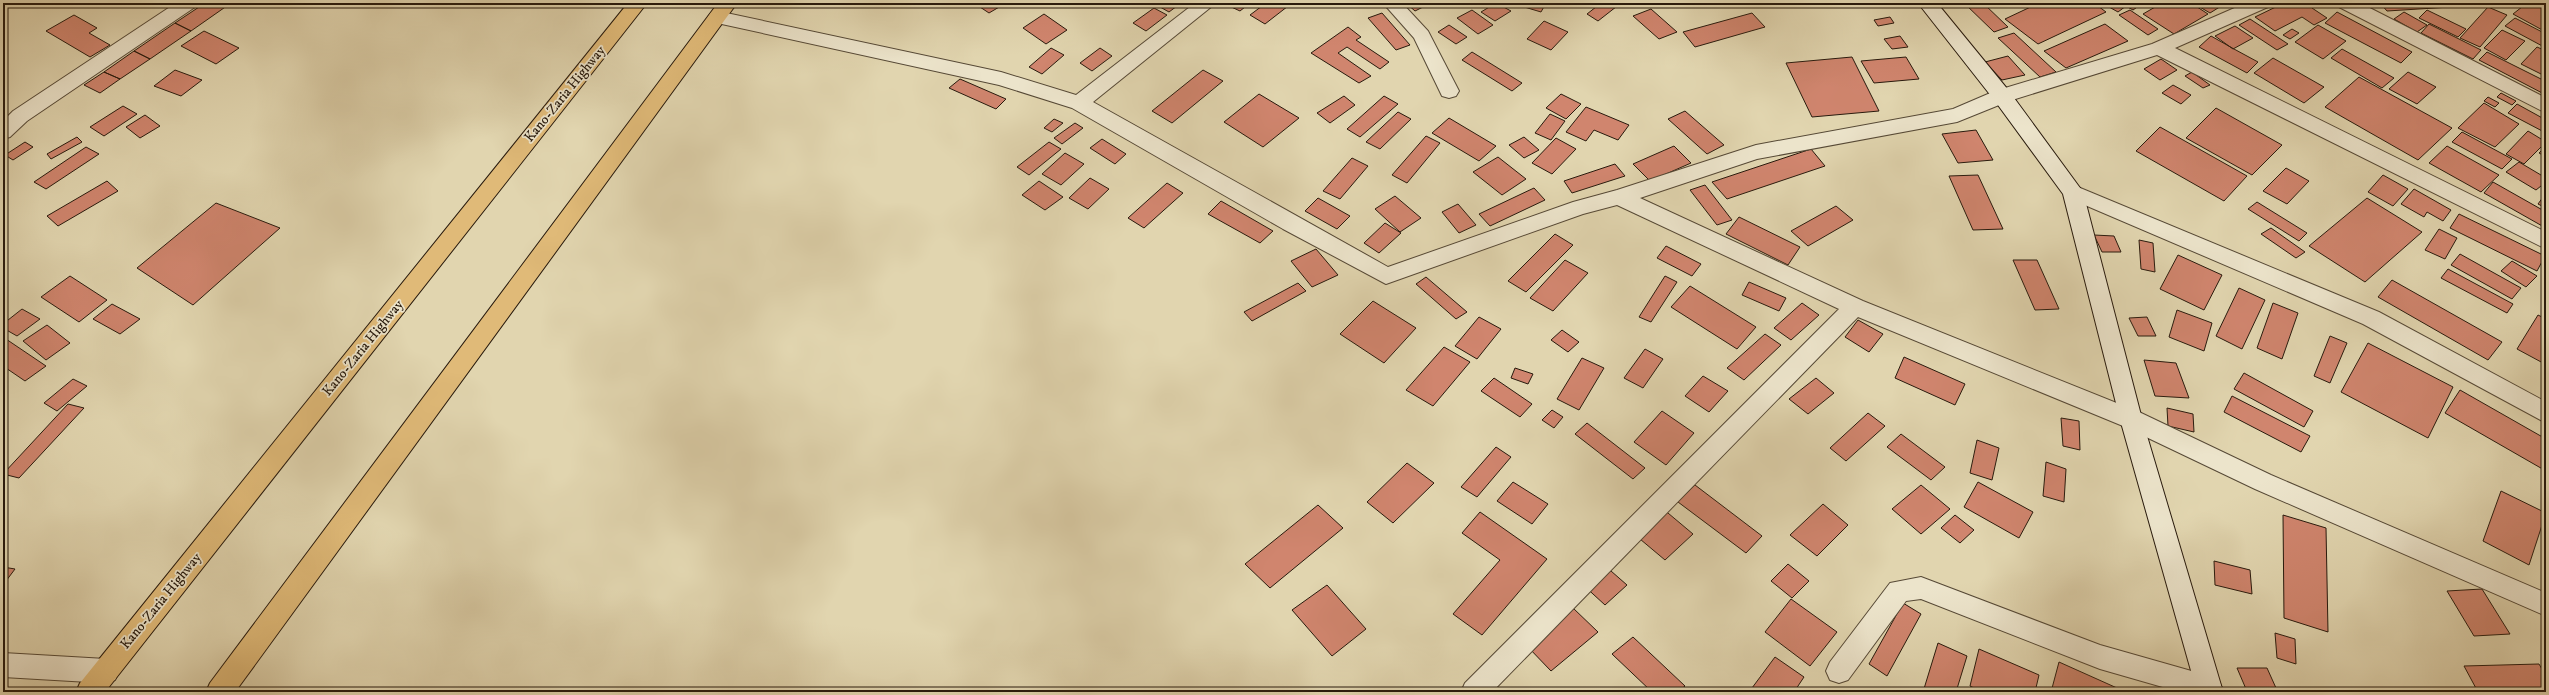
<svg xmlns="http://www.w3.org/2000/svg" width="2549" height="695" font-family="'IM FELL DW Pica',serif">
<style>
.building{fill:#d0856e;stroke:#281a0d}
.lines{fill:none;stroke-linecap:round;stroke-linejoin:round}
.street-casing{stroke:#564936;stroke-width:2}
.secondary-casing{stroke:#281a0d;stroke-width:2}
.highway-casing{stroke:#281a0d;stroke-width:2}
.street{fill:#ece4cb;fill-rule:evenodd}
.secondary{fill:#ece4cb;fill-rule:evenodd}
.highway{fill:#e0ba78;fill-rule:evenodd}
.labels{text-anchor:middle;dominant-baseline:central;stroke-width:3.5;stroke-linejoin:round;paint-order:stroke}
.street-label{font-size:14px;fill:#281a0d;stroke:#ece4cb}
</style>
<rect width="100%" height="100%" fill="#e1d5af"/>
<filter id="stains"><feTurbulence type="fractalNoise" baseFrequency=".005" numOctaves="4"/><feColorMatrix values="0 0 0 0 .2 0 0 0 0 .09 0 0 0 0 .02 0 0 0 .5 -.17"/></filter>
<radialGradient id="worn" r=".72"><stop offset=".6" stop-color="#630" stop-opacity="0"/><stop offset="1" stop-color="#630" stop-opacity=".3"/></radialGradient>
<path class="building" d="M205 3H231L191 31 175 23Z
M974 3H1006L989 13Z
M1153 3H1181L1169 12Z
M1229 3H1250L1240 11 1227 5Z
M1266 3H1292L1265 24 1250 15Z
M1406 3H1431L1415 11Z
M1496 3 1511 11 1495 21 1481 12Z
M1511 3H1546L1541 12Z
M1601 3H1621L1598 21 1587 14Z
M1964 3H1983L2008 27 1994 32Z
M2039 3H2094L2106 12 2038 44 2005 19Z
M2102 3H2143L2133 10 2126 6 2118 12Z
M2162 3H2191L2208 14 2174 34 2143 14Z
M2193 3H2226L2210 13Z
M2284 3H2315L2317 5 2312 8 2327 18 2314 25 2302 17 2275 31 2255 17Z
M2380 3H2481L2482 5 2387 11Z
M2527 3H2536L2546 8V32L2513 14Z
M2488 7 2507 15 2480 47 2460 38Z
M1154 8 1167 15 1146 31 1133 23Z
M1651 9 1677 32 1659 39 1633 16Z
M1472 10 1493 25 1478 34 1457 18Z
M2130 10 2158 29 2148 35 2119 15Z
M2427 10 2466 29 2458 37 2419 18Z
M2337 12 2412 52 2401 63 2325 23Z
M2404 12 2427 25 2417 32 2394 19Z
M1382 13 1410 45 1396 50 1368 18Z
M1752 13 1765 27 1695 47 1683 32Z
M1044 14 1067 30 1046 44 1023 28Z
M74 15 97 28 89 33 110 45 90 57 46 31Z
M1890 17 1894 23 1878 26 1874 20Z
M2515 18 2546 34V48L2505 26Z
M2250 19 2288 44 2277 50 2239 25Z
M1544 21 1568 32 1551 50 1527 39Z
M175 23 191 31 150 59 134 51Z
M2105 24 2128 41 2066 68 2044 51Z
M2429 24 2481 50 2473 59 2421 33Z
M1449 25 1467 37 1456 44 1438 32Z
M2318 25 2346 41 2323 59 2295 42Z
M2235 26 2253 38 2233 49 2215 36Z
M1348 27 1361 37 1356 40 1389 62 1380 69 1347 47 1338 53 1371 76 1359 83 1311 53Z
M2292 29 2299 33 2290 39 2283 35Z
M2502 30 2525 41 2506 60 2484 48Z
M204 31 239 48 216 64 181 46Z
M2014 33 2056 72 2040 77 1998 38Z
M1900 36 1908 47 1892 49 1884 39Z
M2211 36 2234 49 2258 62 2247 73 2199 47Z
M2537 47 2546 51V71L2543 75 2521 64Z
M1051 48 1064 55 1042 74 1029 67Z
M1100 48 1112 56 1092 71 1080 63Z
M2342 49 2394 78 2382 88 2331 58Z
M134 51 150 59 120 79 104 72Z
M1472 52 1522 83 1512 91 1462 60Z
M2487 52 2541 79 2546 75V95L2479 60Z
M2008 56 2025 75 2002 80 1985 62Z
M1852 57 1879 111 1812 117 1786 63Z
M1906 57 1919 79 1874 83 1861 61Z
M2273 58 2324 87 2304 103 2254 73Z
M2161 59 2177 70 2160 80 2144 69Z
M175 70 202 80 181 96 154 86Z
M1203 70 1223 81 1172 123 1152 111Z
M104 72 120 79 100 93 84 85Z
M2192 72 2210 85 2203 88 2185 76Z
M2408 72 2436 87 2417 104 2389 89Z
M2359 77 2452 128 2418 160 2325 107Z
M960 79 1006 99 996 109 949 88Z
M2173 85 2191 95 2181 104 2162 93Z
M2501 93 2516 101 2512 105 2497 97Z
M1259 94 1299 118 1263 147 1224 122Z
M1561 94 1581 104 1566 119 1546 108Z
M1344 96 1355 105 1330 123 1317 113Z
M1384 96 1398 104 1360 137 1347 129Z
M2488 97 2499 103 2495 107 2484 101Z
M2484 103 2519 124 2495 147 2458 128Z
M2517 104 2546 120V133L2508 113Z
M123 106 137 114 104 136 90 127Z
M1586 107 1629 125 1618 140 1594 130 1586 141 1566 132Z
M2216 108 2282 145 2252 175 2186 138Z
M1685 111 1724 145 1707 154 1668 119Z
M1398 112 1411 119 1380 149 1366 142Z
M1550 114 1565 121 1551 140 1535 133Z
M145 115 160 126 140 138 126 127Z
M1449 118 1496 146 1479 161 1432 133Z
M1054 119 1063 123 1052 132 1044 128Z
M1075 123 1083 128 1062 144 1054 138Z
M2160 127 2247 176 2224 201 2136 151Z
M1976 130 1993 160 1958 163 1942 134Z
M2528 131 2546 142 2524 164 2506 154Z
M2462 132 2512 159 2502 169 2452 142Z
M1426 136 1440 143 1407 183 1392 175Z
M77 137 82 142 51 159 47 154Z
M1524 137 1539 150 1524 158 1509 145Z
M1556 138 1576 149 1552 174 1532 163Z
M1102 139 1126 154 1115 164 1090 148Z
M25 142 33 147 13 160 5 155Z
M1049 142 1061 149 1029 175 1017 167Z
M1674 146 1691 163 1650 181 1633 164Z
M2447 146 2499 175 2481 192 2429 163Z
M2546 146V157L2539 153Z
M86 147 99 154 46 189 34 182Z
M1811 149 1825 166 1727 199 1712 182Z
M1065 153 1084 164 1061 185 1042 174Z
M1498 157 1526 179 1502 195 1473 172Z
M1352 158 1368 166 1340 199 1323 191Z
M2519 162 2546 178V182L2536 190 2506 172Z
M1615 164 1625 176 1572 193 1564 181Z
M2286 168 2309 181 2287 204 2263 191Z
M1978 175 2003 229 1973 230 1949 176Z
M2383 175 2408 189 2393 206 2368 192Z
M1090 178 1109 189 1088 209 1069 198Z
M107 181 118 191 58 226 47 216Z
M1039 181 1063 197 1045 210 1022 195Z
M2493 182 2546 212V225L2544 227 2484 193Z
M1167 183 1183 193 1144 228 1128 218Z
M1705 185 1732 220 1717 225 1690 190Z
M1534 188 1545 200 1490 226 1479 214Z
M2414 189 2451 210 2443 221 2427 212 2424 217 2401 204Z
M2546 193V208L2538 204Z
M1395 196 1421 218 1400 232 1375 209Z
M1318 198 1350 216 1337 229 1305 211Z
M2367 198 2422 232 2365 282 2309 246Z
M1221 201 1273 231 1260 243 1208 214Z
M2257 202 2307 233 2299 241 2248 209Z
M216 203 280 228 193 305 137 268Z
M1458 204 1476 225 1459 233 1442 212Z
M1836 206 1853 220 1808 246 1791 231Z
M2459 214 2545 256 2537 271 2450 228Z
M1739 217 1800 247 1788 265 1726 234Z
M1385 223 1401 233 1379 253 1364 243Z
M2271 228 2305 252 2296 258 2261 234Z
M2439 229 2457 238 2445 259 2425 250Z
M1555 234 1573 245 1526 292 1508 281Z
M2094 235 2114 236 2121 252H2102Z
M2139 240 2153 243 2155 272 2141 269Z
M1666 246 1701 264 1692 276 1657 258Z
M1316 249 1338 275 1312 287 1291 261Z
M2460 254 2521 288 2512 299 2451 265Z
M2178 255 2222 275 2204 310 2160 289Z
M1565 260 1588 273 1553 311 1530 298Z
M2013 260H2037L2059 309 2035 310Z
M2512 261 2537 276 2526 287 2501 271Z
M2448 269 2513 304 2507 313 2441 278Z
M70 276 107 300 79 322 41 297Z
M1665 276 1677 282 1651 322 1639 317Z
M1426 277 1467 312 1456 319 1416 284Z
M2392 280 2502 342 2488 360 2378 297Z
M1749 282 1786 298 1779 311 1742 295Z
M1298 283 1306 291 1252 321 1244 312Z
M1690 286 1756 327 1737 349 1671 307Z
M2239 288 2265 300 2242 349 2216 336Z
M1373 301 1416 328 1384 363 1340 334Z
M1802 303 1819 315 1791 340 1774 328Z
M2273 303 2298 313 2282 359 2257 348Z
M112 304 140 319 120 334 93 319Z
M22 309 40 319 17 336 3 328V324Z
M2177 310 2212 323 2204 351 2169 337Z
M2538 315 2546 319V358L2543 363 2517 349Z
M1479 317 1501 329 1477 359 1455 346Z
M2147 317 2156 336H2138L2129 318Z
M1858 320 1883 334 1869 352 1845 337Z
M47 325 70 343 46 360 23 341Z
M1562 330 1579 342 1568 352 1551 340Z
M1765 334 1781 345 1744 380 1727 368Z
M2330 336 2347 343 2330 383 2314 376Z
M3 337 46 366 25 381 3 366Z
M2368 343 2453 387 2428 438 2341 392Z
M1444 347 1470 362 1433 406 1406 390Z
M1645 349 1663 359 1643 388 1624 378Z
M1904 357 1965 384 1955 405 1895 378Z
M1582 358 1604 368 1579 410 1557 399Z
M2144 360 2176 363 2189 398 2155 396Z
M1515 368 1533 374 1528 384 1511 378Z
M2244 373 2313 411 2304 427 2234 389Z
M1703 376 1728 391 1709 412 1685 396Z
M1494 378 1532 404 1520 417 1481 391Z
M1816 378 1834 393 1808 414 1789 399Z
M73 379 87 386 57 411 44 403Z
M2460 390 2546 439V471L2445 413Z
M2232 396 2310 436 2301 452 2224 412Z
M68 404 84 408 19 478 3 474Z
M2167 408 2193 414 2194 432 2168 426Z
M1552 410 1563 417 1554 428 1542 420Z
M1662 411 1694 433 1666 465 1634 442Z
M1868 413 1885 426 1846 461 1830 448Z
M2061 418 2079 421 2080 450 2063 446Z
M1587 423 1645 468 1633 479 1575 434Z
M1901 434 1945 467 1931 480 1887 447Z
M1977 440 1999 448 1992 480 1970 473Z
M1496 447 1511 457 1477 497 1461 487Z
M2046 462 2066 469 2064 502 2043 496Z
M1407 463 1434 483 1393 523 1367 502Z
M1513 482 1548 504 1532 524 1497 501Z
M1978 482 2033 512 2019 538 1964 507Z
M1695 485 1762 536 1746 553 1678 502Z
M1921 485 1950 509 1921 534 1892 509Z
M2501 491 2546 513 2529 565 2483 541Z
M1823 504 1848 525 1817 556 1790 535Z
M1318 505 1343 528 1270 588 1245 564Z
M1662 508 1693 534 1665 560 1634 534Z
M1480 512 1547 559 1482 635 1453 614 1500 560 1462 533Z
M1955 515 1974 530 1960 543 1941 528Z
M2283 515 2326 528 2328 632 2284 618Z
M2214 561 2250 570 2252 594 2215 585Z
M1603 564 1627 585 1605 605 1581 583Z
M1788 564 1809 581 1792 598 1771 581Z
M3 567 15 569 3 585Z
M1327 585 1366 629 1332 656 1292 610Z
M2482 589 2510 634 2474 636 2447 591Z
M1791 599 1837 632 1810 666 1765 632Z
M1903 603 1921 614 1887 676 1869 664Z
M1573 608 1598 632 1551 671 1527 646Z
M2275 633 2295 639 2296 664 2277 658Z
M1633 637 1685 686 1678 692H1652L1612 654Z
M1938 643 1967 656 1956 692H1923Z
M1979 649 2039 675 2035 692H1982L1970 686Z
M1775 657 1804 677 1794 692H1749Z
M2059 662 2117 688 2116 692H2051Z
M2539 664 2546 676V692H2478L2464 666Z
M2237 668H2267L2276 688 2246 689Z"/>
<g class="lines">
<defs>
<path id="street" d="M176 3H198L195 7 27 121 10 137 3 139V121L13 111Z
M1195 3H1216L1093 102 1388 267 1573 202 1617 190 1756 145 1953 109 1995 91 2152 44 2246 3H2271L2268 7 2175 48 2546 232V249L2157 55 2009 101 1957 122 1757 159 1640 198 1863 301 2139 412 2271 475 2546 593V616L2255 489 2123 426 1858 317 1492 692H1461L1465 683 1839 309 1617 205 1583 214 1386 284 1283 229 1072 108 999 85 717 23 711 21 708 17 711 13 717 11 1001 72 1076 95Z
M1383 3H1402L1428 31 1459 91 1456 96 1449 98 1442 96 1414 38Z
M2336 3H2360L2546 98V113L2339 7Z
M2073 185 2379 312 2546 402V423L2363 324 2066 197 2063 192 2066 187Z
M1921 577 2100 645 2209 676 2218 679 2222 688 2220 692H2180L2100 669 1921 599 1906 601 1848 680 1839 683 1830 680 1826 671 1830 662 1890 583Z
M3 653 106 659 115 662 119 671 115 680 106 683 3 677Z"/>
<path id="secondary" d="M1918 3H1937L2009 91 2083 192 2142 419 2223 692H2197L2120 419 2063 194 1995 101Z"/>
<path id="highway" d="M628 3H647L105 692H76L80 683Z
M718 3H737L235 692H206L210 683Z"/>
</defs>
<use href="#street" class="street-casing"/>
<use href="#secondary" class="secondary-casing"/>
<use href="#highway" class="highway-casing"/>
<use href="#street" class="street"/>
<use href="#secondary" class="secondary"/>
<use href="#highway" class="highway"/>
</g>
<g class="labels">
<g class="street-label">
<text transform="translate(565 94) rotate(-51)">Kano-Zaria Highway</text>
<text transform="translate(363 348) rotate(-51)">Kano-Zaria Highway</text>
<text transform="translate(161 601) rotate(-51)">Kano-Zaria Highway</text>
</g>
</g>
<rect width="2549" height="695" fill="none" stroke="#e1d5af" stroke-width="16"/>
<rect x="4" y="4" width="2541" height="687" fill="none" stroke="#281a0d" stroke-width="2"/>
<rect x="8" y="8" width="2533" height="679" fill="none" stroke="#281a0d"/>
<rect width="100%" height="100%" filter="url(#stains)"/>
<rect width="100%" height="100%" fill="url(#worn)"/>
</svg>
